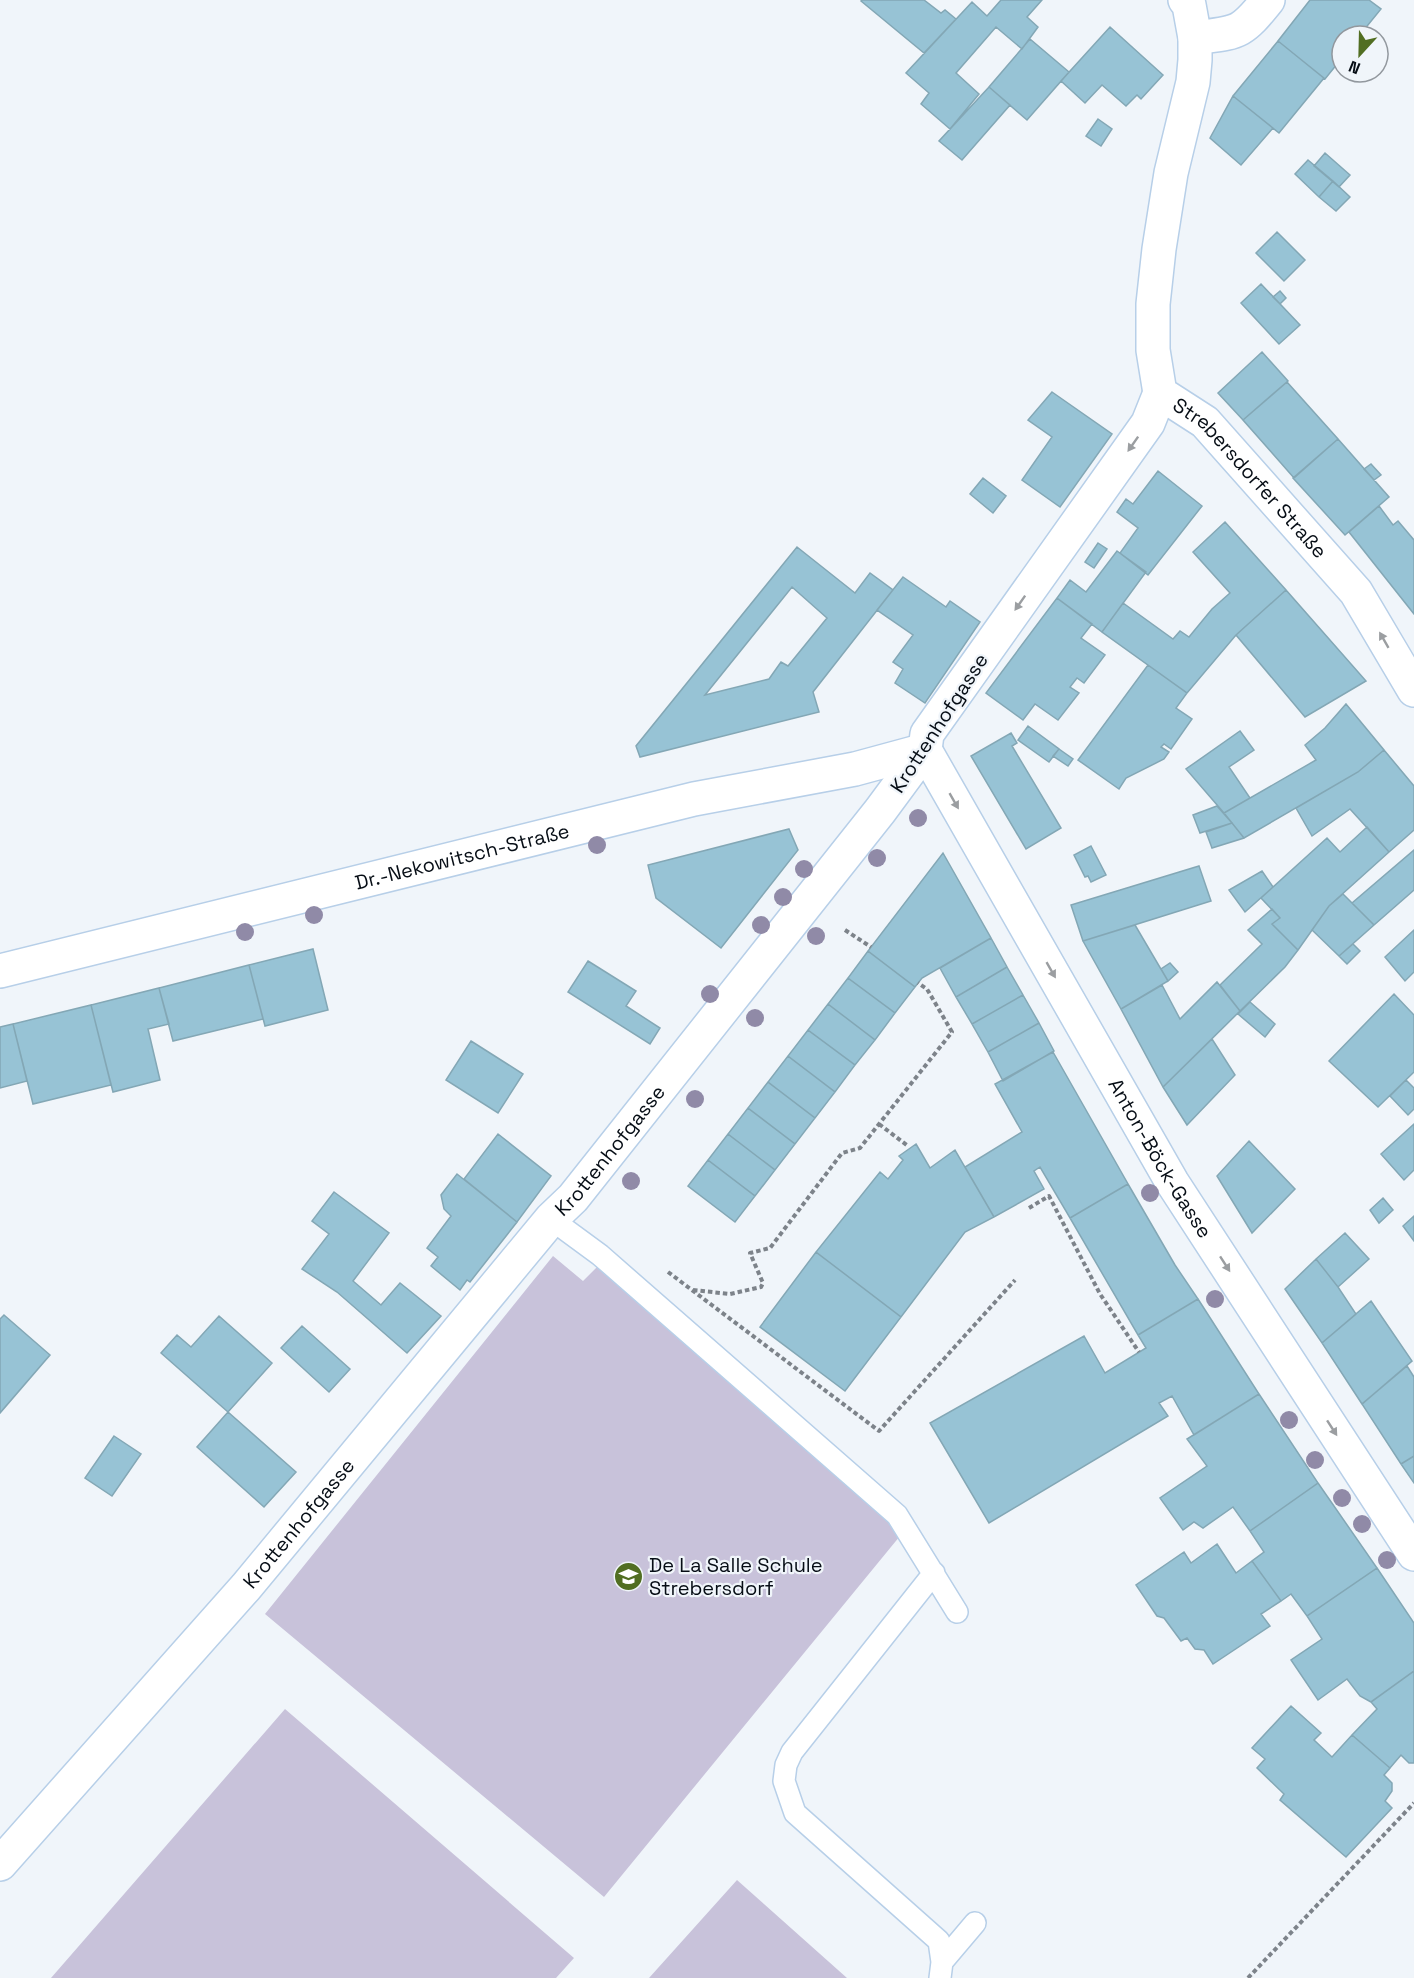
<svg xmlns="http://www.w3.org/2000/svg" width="1414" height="1978" font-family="'Space Grotesk',sans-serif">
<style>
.green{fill:#c8c2da}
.building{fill:#97c3d5;stroke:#83a7b5;stroke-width:1.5;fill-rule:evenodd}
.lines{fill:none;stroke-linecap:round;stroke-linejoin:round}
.lane-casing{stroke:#b7cfe8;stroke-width:24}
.street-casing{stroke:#b7cfe8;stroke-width:36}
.secondary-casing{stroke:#b7cfe8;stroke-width:36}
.path{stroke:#7d838a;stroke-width:4;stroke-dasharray:4.5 3;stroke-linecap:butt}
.lane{stroke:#fff;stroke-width:21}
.street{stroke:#fff;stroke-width:33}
.secondary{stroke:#fff;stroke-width:33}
.tree{fill:#908aa7}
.oneway{fill:#9b9ea1}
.labels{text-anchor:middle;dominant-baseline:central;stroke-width:4.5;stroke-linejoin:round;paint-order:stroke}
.street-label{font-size:20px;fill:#060d15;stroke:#f0f5fa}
.poi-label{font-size:20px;fill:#060d15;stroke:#f0f5fa;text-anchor:start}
</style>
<rect width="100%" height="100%" fill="#f0f5fa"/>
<path class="green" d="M553 1256 583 1281 599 1265 887 1519 900 1536 604 1897 265 1614Z
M285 1709 574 1958 556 1978H51Z
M737 1880 847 1978H649Z"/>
<path class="building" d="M862 0H924L941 13 945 10 956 19 924 53 861 1Z
M1001 0H1042L1027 17 1038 27 1022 49 996 27 956 73 979 94 950 129 921 104 929 93 906 73 972 2 987 16Z
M1310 0H1369L1381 9 1359 36H1342V58L1325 79 1278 41Z
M1110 27 1163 75 1141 99 1137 95 1126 106 1102 85 1085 103 1061 81Z
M1030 39 1069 72 1027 120 989 87Z
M1278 41 1324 78 1279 133 1233 96Z
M989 87 1010 105 962 160 939 141Z
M1233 96 1273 128 1241 165 1210 138Z
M1098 119 1112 129 1101 146 1086 136Z
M1325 153 1350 175 1339 187 1314 166Z
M1308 160 1333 181 1319 197 1295 174Z
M1333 181 1350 197 1336 211 1319 197Z
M1277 232 1305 260 1284 281 1256 253Z
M1261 284 1300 325 1279 344 1241 303Z
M1280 291 1286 298 1280 304 1273 297Z
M1262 352 1288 381 1243 420 1218 393Z
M1287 382 1338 439 1294 478 1243 420Z
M1052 392 1112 434 1060 507 1022 480 1052 437 1028 420Z
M1338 439 1389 497 1345 535 1293 478Z
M1371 464 1381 475 1374 480 1364 469Z
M1158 471 1202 506 1148 575 1120 553 1138 528 1117 512 1126 499 1133 504Z
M983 478 1006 496 993 513 970 494Z
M1379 506 1393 525 1398 521 1414 540V614L1349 532Z
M1225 522 1286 590 1236 635 1187 693 1102 632 1123 603 1173 639 1180 631 1189 637 1212 609 1230 593 1193 552Z
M1098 543 1107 549 1094 568 1085 562Z
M797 547 855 593 870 573 893 590 813 692 819 712 640 757 636 746ZM792 587 827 618 788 666 781 662 769 679 705 695Z
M1117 551 1146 572 1102 632 1057 598 1070 580 1086 592Z
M903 577 946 607 950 601 980 622 925 703 895 683 903 669 893 662 913 635 877 610Z
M1286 590 1366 681 1305 717 1236 635Z
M1057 598 1092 624 1081 638 1105 655 1084 683 1077 678 1070 687 1079 693 1058 720 1035 704 1023 720 986 693Z
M1148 665 1187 693 1176 708 1192 719 1171 749 1164 744 1161 747 1169 752 1164 759 1126 778 1119 789 1078 760Z
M1346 704 1384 750 1358 772 1244 838 1224 813 1316 760 1305 745 1325 728Z
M1028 726 1059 749 1049 762 1018 740Z
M1240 731 1254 750 1229 767 1250 798 1224 813 1186 769Z
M1011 733 1017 743 1012 746 1061 828 1026 849 971 756Z
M1059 749 1073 759 1068 766 1053 756Z
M1384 750 1414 786V830L1389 852 1350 809 1312 836 1296 808 1358 772Z
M1217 806 1232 823 1200 833 1193 815Z
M1232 823 1244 838 1212 848 1206 832Z
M1367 827 1389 852 1329 906 1298 950 1272 924 1280 918 1261 898 1327 838 1340 852Z
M789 829 798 850 721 948 656 898 648 865Z
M1091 846 1106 875 1091 882 1088 876 1085 877 1074 855Z
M1414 850V890L1374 925 1352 903Z
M943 853 991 938 922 978 915 987 868 951Z
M1199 866 1211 901 1083 941 1071 905Z
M1262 871 1273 887 1245 912 1229 890Z
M1343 894 1374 925 1339 956 1312 930 1329 906Z
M1272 909 1280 918 1272 924 1298 950 1285 967 1240 1011 1220 985 1262 944 1248 930Z
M1135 925 1168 981 1121 1009 1083 941Z
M1414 930V972L1405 981 1385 957Z
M991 938 1007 967 956 997 940 968Z
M1353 944 1360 951 1347 964 1339 956Z
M313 949 328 1010 265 1026 249 965Z
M868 951 915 987 895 1013 848 978Z
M588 961 636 991 626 1006 660 1028 650 1044 568 992Z
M1170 963 1178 972 1168 981 1161 969Z
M249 965 263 1019 173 1041 159 988Z
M1007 967 1023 995 972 1024 956 997Z
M848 978 895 1013 875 1040 828 1004Z
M1217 982 1240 1011 1163 1087 1121 1009 1162 985 1180 1019Z
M159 988 169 1024 148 1029 160 1080 113 1092 91 1005Z
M1394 994 1414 1015V1072L1378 1107 1329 1061Z
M1023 995 1039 1023 988 1052 972 1024Z
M1250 1002 1275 1024 1265 1037 1238 1014Z
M828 1004 875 1040 855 1065 808 1030Z
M91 1005 111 1085 33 1104 13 1024Z
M1039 1023 1054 1051 1003 1081 988 1052Z
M13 1024 27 1081 0 1088V1027Z
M808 1030 855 1065 835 1092 788 1056Z
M1212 1039 1235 1075 1187 1125 1163 1087Z
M471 1041 523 1074 498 1113 446 1080Z
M1053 1052 1128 1184 1070 1218 1040 1167 1034 1171 1044 1189 994 1217 965 1167 1022 1132 995 1084Z
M788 1056 835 1092 815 1118 768 1082Z
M1406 1080 1414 1088V1109L1408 1115 1390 1096Z
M768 1082 815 1118 795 1144 748 1108Z
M748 1108 795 1144 775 1170 728 1134Z
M1414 1124V1170L1404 1180 1381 1154Z
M498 1134 551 1176 517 1222 464 1179Z
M728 1134 775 1170 755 1196 708 1160Z
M1249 1141 1295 1189 1252 1233 1217 1176Z
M916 1144 930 1168 955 1150 994 1217 965 1232 901 1317 816 1252 880 1172 888 1179 903 1160 899 1156Z
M708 1160 755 1196 735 1222 688 1186Z
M457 1174 517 1222 470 1282 467 1280 460 1290 431 1266 438 1257 427 1248 451 1216 444 1209 441 1195Z
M1128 1184 1175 1265 1198 1299 1138 1335 1070 1218Z
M334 1192 389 1233 353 1281 381 1305 400 1283 441 1316 407 1353 337 1292 302 1269 329 1234 312 1221Z
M1383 1198 1393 1210 1379 1223 1370 1210Z
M1414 1216V1241L1403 1226Z
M1345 1233 1369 1259 1338 1287 1316 1259Z
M816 1252 901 1317 845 1391 760 1327Z
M1316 1259 1338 1287 1356 1314 1322 1343 1285 1289Z
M1198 1299 1259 1394 1194 1435 1172 1396 1159 1403 1168 1416 989 1523 930 1423 1084 1336 1105 1373 1146 1348 1138 1335Z
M1371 1301 1412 1361 1362 1404 1322 1343Z
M4 1315 50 1355 0 1413V1319Z
M219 1316 272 1363 228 1412 161 1353 177 1335 191 1347Z
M302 1326 350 1369 329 1392 281 1348Z
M1407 1366 1414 1377V1456L1401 1464 1362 1404Z
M1259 1394 1318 1483 1250 1531 1233 1507 1203 1528 1194 1522 1183 1530 1160 1498 1207 1466 1187 1439Z
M228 1412 296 1472 264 1507 197 1447Z
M114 1436 141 1454 112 1496 85 1478Z
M1414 1456V1483L1401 1464Z
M1318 1483 1377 1568 1307 1616 1291 1594 1281 1601 1252 1561 1264 1552 1250 1531Z
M1217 1544 1236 1573 1252 1561 1281 1601 1261 1614 1270 1626 1213 1664 1204 1650 1195 1649 1187 1638 1181 1641 1164 1618 1157 1616 1136 1585 1184 1552 1191 1563Z
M1377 1568 1414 1623V1671L1371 1702 1360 1696 1347 1679 1318 1700 1291 1660 1322 1639 1307 1616Z
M1414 1671V1763H1409L1401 1755 1390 1768 1352 1735 1377 1709 1371 1702Z
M1291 1706 1321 1733 1314 1740 1332 1757 1352 1735 1390 1768 1384 1775 1392 1783V1791L1385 1801 1392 1808 1346 1857 1280 1800 1284 1794 1257 1768 1265 1759 1252 1748Z"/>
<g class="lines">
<defs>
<path id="lane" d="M551 1219 600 1255 897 1515 957 1612
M934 1573 792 1752 786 1765 784 1781 795 1813 939 1941 942 1962 940 1978
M942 1962 975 1923"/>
<g id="street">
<path d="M1195 38C1238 32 1240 35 1268 0"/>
<path id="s1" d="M0 1864 246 1587 551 1219 573 1198 880 811 925 750"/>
</g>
<g id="secondary">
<path id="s2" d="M1185 0 1189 5 1195 38V60L1193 82 1171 173 1159 249 1153 304V350L1160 393 1205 422 1356 592 1414 690"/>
<path id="s3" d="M925 750 1172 1182 1414 1554"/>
<path d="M925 750 927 734 1148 423 1160 393"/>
<path id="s4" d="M0 971 694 799 855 769 925 750"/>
</g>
</defs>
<use href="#lane" class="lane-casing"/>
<use href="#street" class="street-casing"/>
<use href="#secondary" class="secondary-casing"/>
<path class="path" d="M845 930 871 947
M879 1124 908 1146
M1029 1208 1049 1196 1100 1294 1139 1352
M668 1272 879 1431 1015 1280
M693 1290 730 1294 761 1287 763 1283 750 1253 770 1248 842 1153 860 1148 952 1032 927 989 918 983
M1248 1978 1414 1803"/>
<use href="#lane" class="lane"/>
<use href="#street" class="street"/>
<use href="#secondary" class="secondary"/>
</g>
<g class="tree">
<circle cx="918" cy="818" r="9"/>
<circle cx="597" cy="845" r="9"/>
<circle cx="877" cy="858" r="9"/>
<circle cx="804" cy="869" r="9"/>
<circle cx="783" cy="897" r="9"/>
<circle cx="314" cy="915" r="9"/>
<circle cx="761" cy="925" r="9"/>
<circle cx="245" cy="932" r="9"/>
<circle cx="816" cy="936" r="9"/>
<circle cx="710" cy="994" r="9"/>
<circle cx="755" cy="1018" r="9"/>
<circle cx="695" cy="1099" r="9"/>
<circle cx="631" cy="1181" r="9"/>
<circle cx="1150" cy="1193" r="9"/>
<circle cx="1215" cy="1299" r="9"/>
<circle cx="1289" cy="1420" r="9"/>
<circle cx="1315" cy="1460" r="9"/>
<circle cx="1342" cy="1498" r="9"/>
<circle cx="1362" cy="1524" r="9"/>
<circle cx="1387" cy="1560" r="9"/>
</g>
<defs><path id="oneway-solid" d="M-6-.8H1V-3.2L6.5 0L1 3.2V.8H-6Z" transform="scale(1.5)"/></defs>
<g class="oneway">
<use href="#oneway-solid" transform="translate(1133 444) rotate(125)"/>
<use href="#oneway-solid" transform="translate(1020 603) rotate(125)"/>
<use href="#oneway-solid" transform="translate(1384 640) rotate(-120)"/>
<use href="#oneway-solid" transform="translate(954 801) rotate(60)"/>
<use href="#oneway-solid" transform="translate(1051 970) rotate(60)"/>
<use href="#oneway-solid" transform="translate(1225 1264) rotate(57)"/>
<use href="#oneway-solid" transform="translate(1332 1428) rotate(57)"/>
</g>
<defs>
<symbol id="school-disc" viewBox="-11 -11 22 22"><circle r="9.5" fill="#516e22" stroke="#f0f5fa"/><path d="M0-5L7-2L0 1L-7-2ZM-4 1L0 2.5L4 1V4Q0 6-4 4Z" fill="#fff"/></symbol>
</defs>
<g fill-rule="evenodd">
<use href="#school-disc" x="612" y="1560" width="33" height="33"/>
</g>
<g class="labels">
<g class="street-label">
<text stroke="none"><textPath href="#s2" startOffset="524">Strebersdorfer Straße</textPath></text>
<text transform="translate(939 723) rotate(-57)">Krottenhofgasse</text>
<text stroke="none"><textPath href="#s4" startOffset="476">Dr.-Nekowitsch-Straße</textPath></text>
<text stroke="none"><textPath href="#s1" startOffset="939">Krottenhofgasse</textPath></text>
<text stroke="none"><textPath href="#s3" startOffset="471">Anton-Böck-Gasse</textPath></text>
<text stroke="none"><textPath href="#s1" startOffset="453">Krottenhofgasse</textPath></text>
</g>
<g class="poi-label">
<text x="649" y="1565">De La Salle Schule<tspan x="649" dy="23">Strebersdorf</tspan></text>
</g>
</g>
<g transform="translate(1360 54) rotate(202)"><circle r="28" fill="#f0f5fa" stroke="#92989e" stroke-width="1.5"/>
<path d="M0-4.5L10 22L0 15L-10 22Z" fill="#516e22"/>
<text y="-9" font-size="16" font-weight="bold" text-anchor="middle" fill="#060d15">N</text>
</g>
</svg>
